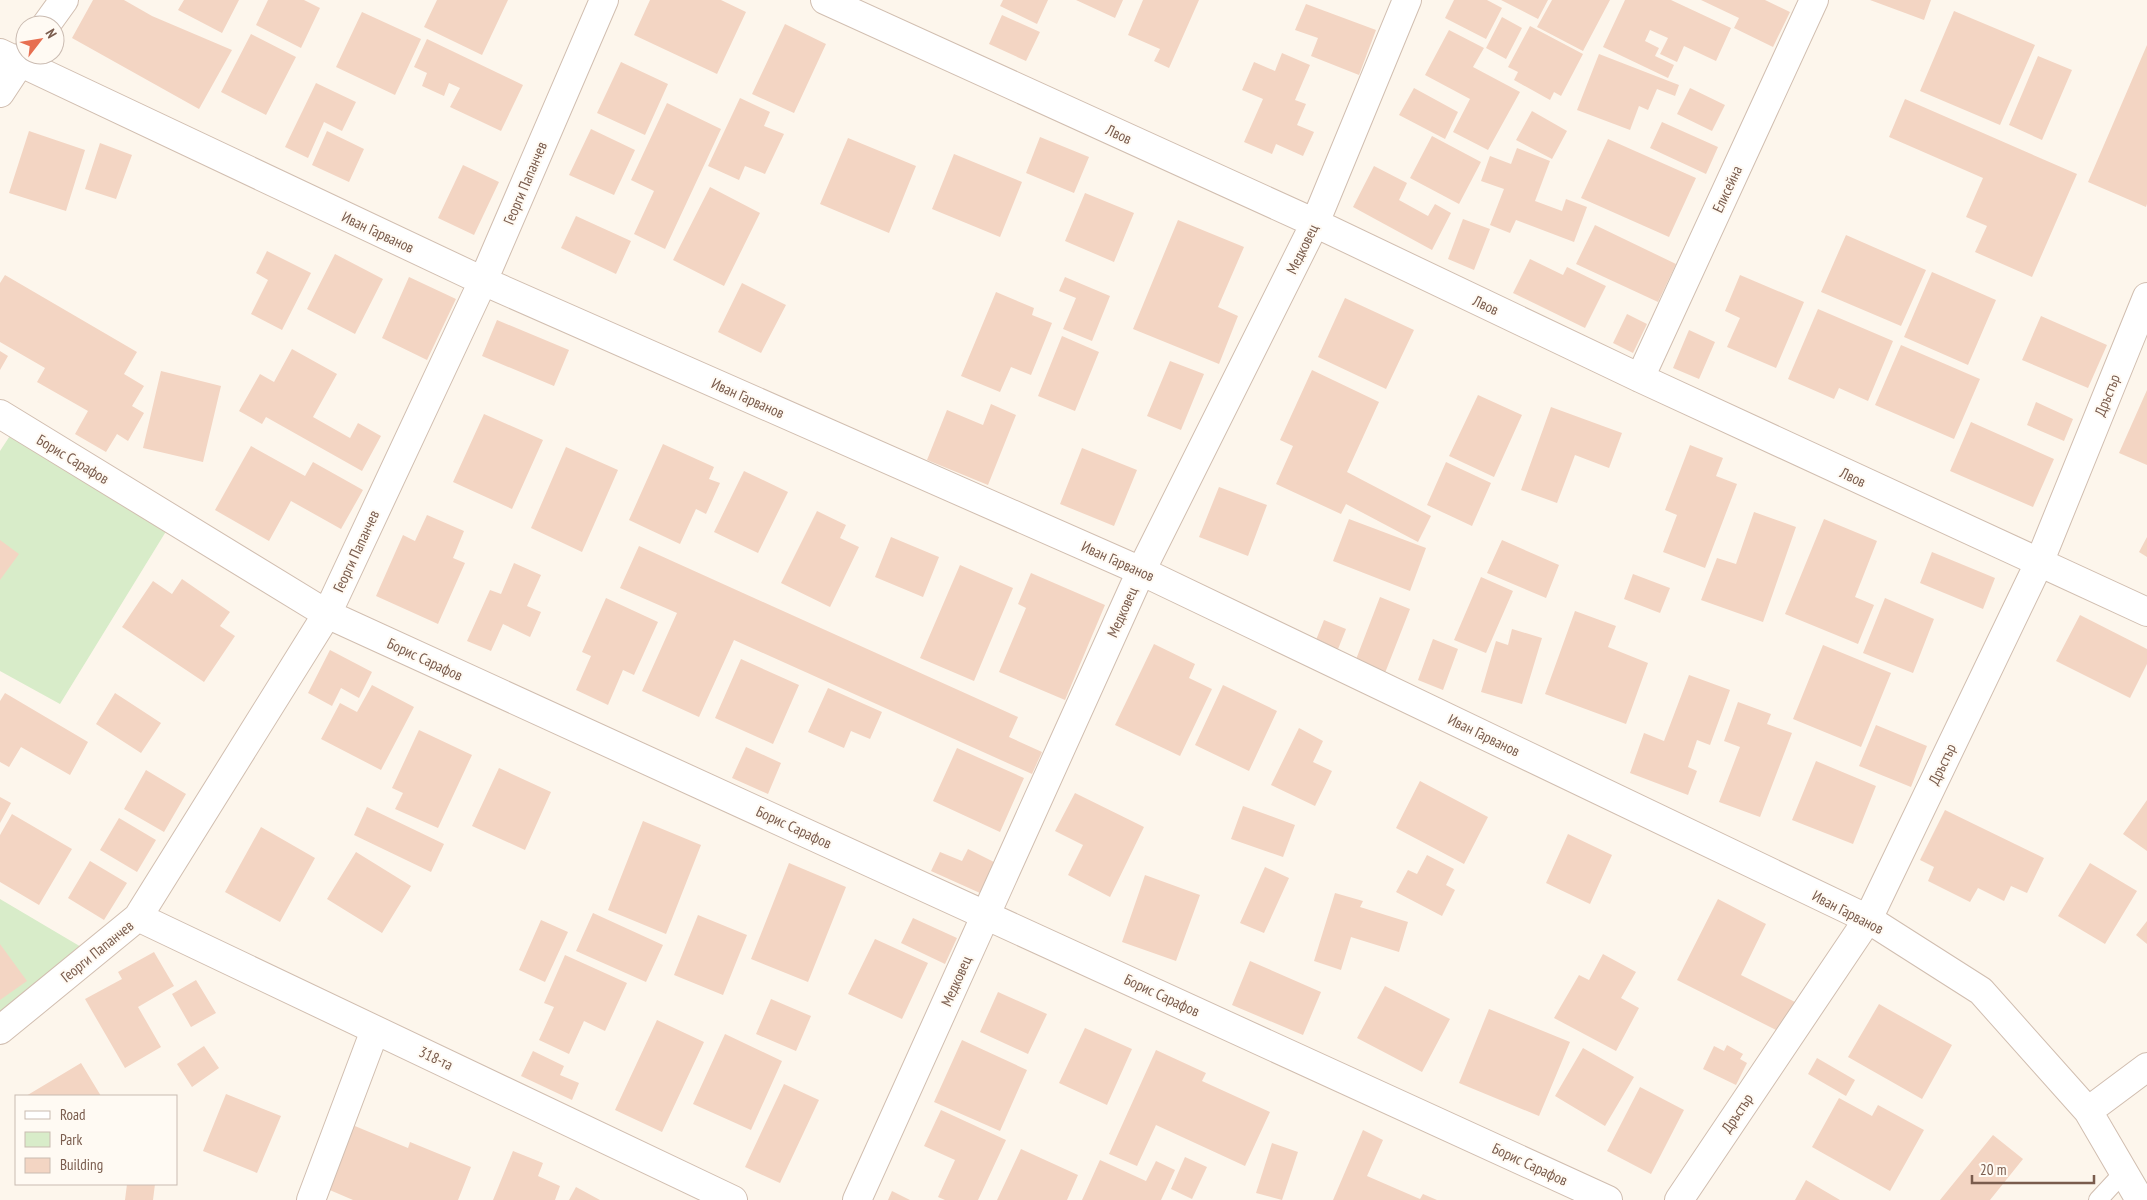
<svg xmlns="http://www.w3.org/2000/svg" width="2147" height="1200" font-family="'PT Sans Narrow',sans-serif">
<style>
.green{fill:#d8ecc9}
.building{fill:#f3d5c3}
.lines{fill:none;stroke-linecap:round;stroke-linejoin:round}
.service-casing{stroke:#d1beb0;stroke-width:20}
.minor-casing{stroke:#d1beb0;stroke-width:30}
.service{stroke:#fff;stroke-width:18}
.minor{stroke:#fff;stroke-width:28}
.labels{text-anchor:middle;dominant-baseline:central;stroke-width:4;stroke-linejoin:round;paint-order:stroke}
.street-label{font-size:15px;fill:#7a5c4d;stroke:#fffaf3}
</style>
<rect width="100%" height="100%" fill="#fdf6ec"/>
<path class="green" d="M17 425 173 520 60 704 0 671V451Z
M0 899 93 954 0 1030Z"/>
<path class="building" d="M93 0H124L152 16 232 50 199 109 72 38Z
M184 0H239L222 33 178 10Z
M268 0H304L320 8 301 48 256 25Z
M437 0H508L482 55 424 27Z
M650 0H721L746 12 717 74 634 35Z
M1003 0H1048L1037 24 1000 6Z
M1076 0H1123L1115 18Z
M1143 0H1199L1169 68 1154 61 1160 49 1128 35Z
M1454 0H1487L1502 8 1486 39 1445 18Z
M1501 0H1548L1538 19Z
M1552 0H1610L1583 51 1537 27Z
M1625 0H1671L1731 28 1716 61 1684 46 1677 62 1660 54 1668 38 1650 30 1645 41 1659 48 1655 56 1674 65 1668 78 1603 47Z
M1701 0H1765L1790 12 1773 47 1734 28 1739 18Z
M1870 0H1931L1924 20Z
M1306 4 1376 30 1359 75 1311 56 1318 38 1295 30Z
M1954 11 2035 45 2000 125 1920 91Z
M362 12 421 39 395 95 336 67Z
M1002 15 1040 32 1026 61 989 44Z
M1502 17 1522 28 1506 59 1486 48Z
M785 24 826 44 794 113 752 94Z
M1530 26 1583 54 1561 96 1554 92 1550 100 1514 80 1518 72 1508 67Z
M1449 30 1484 48 1473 67 1520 92 1488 150 1453 132 1470 99 1425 75Z
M251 34 296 57 266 115 221 92Z
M427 39 523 85 501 131 450 107 460 88 449 83 444 96 422 86 427 73 414 67Z
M2147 45V204L2146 207 2088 182Z
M1282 53 1310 65 1295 100 1306 104 1297 125 1314 132 1303 156 1276 144 1272 154 1244 142 1263 99 1242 90 1254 62 1275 71Z
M1599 54 1679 85 1675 96 1657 89 1648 110 1639 106 1630 130 1577 110Z
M2038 56 2072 70 2042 140 2009 125Z
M621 62 668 84 645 135 597 113Z
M316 83 356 102 342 131 324 122 308 158 285 147Z
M1414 88 1458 112 1445 139 1399 115Z
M1690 88 1725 105 1712 131 1677 114Z
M740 98 770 112 764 126 784 134 765 174 745 166 739 180 708 166Z
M1905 99 2077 174 2032 277 1975 252 1987 226 1966 217 1983 178 1889 137Z
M667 103 721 129 665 249 634 234 654 191 631 180Z
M1532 111 1567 131 1552 159 1516 140Z
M1662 122 1718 147 1706 174 1650 148Z
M591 129 635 150 614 195 569 175Z
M29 131 85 150 66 211 9 193Z
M327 131 364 149 349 182 312 165Z
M1432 136 1481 162 1459 204 1410 178Z
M1040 137 1089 157 1074 193 1026 173Z
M848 138 916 166 889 233 820 204Z
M1608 139 1696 178 1669 237 1581 198Z
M100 143 132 155 116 199 85 189Z
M1517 148 1550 161 1535 201 1562 211 1566 199 1587 207 1574 242 1516 220 1510 233 1490 225 1504 189 1481 181 1490 156 1511 164Z
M954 154 1022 182 1000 237 932 209Z
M463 165 499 182 474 235 438 218Z
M1374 166 1407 183 1399 200 1428 216 1435 204 1451 213 1432 250 1353 207Z
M710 187 760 213 724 286 673 260Z
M1085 193 1134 213 1114 262 1065 241Z
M576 216 631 241 616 274 561 248Z
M1463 219 1490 229 1474 270 1448 259Z
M1178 220 1244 247 1218 307 1238 316 1219 364 1133 329Z
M1595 225 1676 264 1658 302 1576 264Z
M1846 235 1926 270 1901 326 1821 292Z
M267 251 311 273 282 330 251 314 268 280 256 273Z
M335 254 383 279 355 334 307 309Z
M1530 259 1563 275 1567 267 1606 286 1585 328 1513 293Z
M1932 272 1996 300 1968 365 1904 337Z
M5 275 137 352 124 374 144 386 132 406 144 413 128 441 117 434 106 452 75 434 88 411 37 382 45 368 0 342V283Z
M1740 275 1804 302 1776 368 1727 347 1740 318 1725 311Z
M409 277 456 299 427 360 382 338Z
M1065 277 1110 296 1092 341 1063 329 1076 298 1059 291Z
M742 283 786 305 761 353 718 332Z
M996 292 1034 308 1032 315 1052 323 1031 375 1011 367 1000 392 961 376Z
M1345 298 1414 330 1386 389 1318 357Z
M1818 309 1893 341 1868 401 1839 388 1834 399 1788 379Z
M1627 314 1647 324 1633 353 1613 343Z
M2041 316 2107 345 2088 388 2022 360Z
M497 320 569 350 554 386 482 356Z
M1689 330 1715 342 1699 379 1673 368Z
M1062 336 1099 352 1075 411 1038 396Z
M1901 345 1980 379 1954 439 1875 405Z
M292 349 337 374 313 417 350 438 358 423 381 436 362 471 266 417 262 424 239 411 260 374 274 382Z
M0 351 8 356 0 370Z
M1170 361 1204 374 1181 430 1147 416Z
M1312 370 1379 402 1347 472 1431 516 1418 542 1346 504 1341 514 1276 484 1293 446 1280 440Z
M161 371 221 386 203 462 143 448Z
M2147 390V465L2119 453Z
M1478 395 1522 415 1494 477 1449 456Z
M2036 402 2073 419 2064 441 2027 425Z
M991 404 1016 415 988 485 927 460 947 410 983 425Z
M1551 407 1622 433 1609 468 1575 455 1557 503 1521 490Z
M484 414 543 440 512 509 453 482Z
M1971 422 2054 459 2033 507 1950 471Z
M663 444 714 467 709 479 720 483 706 514 696 509 680 544 629 520Z
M1690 445 1723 458 1716 476 1737 484 1705 568 1663 552 1677 515 1665 510Z
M251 446 305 476 313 462 363 490 341 529 291 501 269 541 215 510Z
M566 447 618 470 582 552 531 528Z
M1082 448 1137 470 1114 526 1060 504Z
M1446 462 1491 483 1472 526 1427 505Z
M744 471 788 492 758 553 714 532Z
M1219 487 1267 505 1248 556 1199 537Z
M817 511 846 525 840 538 859 547 830 607 781 583Z
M1754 512 1796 527 1763 622 1701 600 1717 558 1736 564Z
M427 515 464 531 453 558 465 563 438 624 376 596 403 535 415 541Z
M1349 519 1426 548 1410 591 1333 561Z
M1824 519 1877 541 1855 597 1874 605 1858 644 1785 614Z
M891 537 939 557 923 597 875 577Z
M2147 537V557L2139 552Z
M0 540 19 554 0 580Z
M1502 540 1559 565 1546 598 1487 573Z
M639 546 1018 717 1009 737 1042 752 1032 774 734 640 699 717 642 691 677 613 620 588Z
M1932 552 1995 578 1983 609 1920 583Z
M514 563 541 575 527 606 541 612 530 637 503 624 491 651 467 641 490 590 501 594Z
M960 565 1013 588 974 681 920 658Z
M1031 573 1105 605 1065 700 999 672 1026 608 1018 604Z
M1633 574 1670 588 1660 613 1624 599Z
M1481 577 1513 591 1486 653 1454 640Z
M182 579 230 612 220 626 235 636 204 682 122 627 153 581 172 594Z
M1380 597 1410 609 1385 673 1355 662Z
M606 598 658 622 634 675 623 670 608 705 576 690 591 656 582 652Z
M1885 598 1934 619 1913 673 1863 653Z
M1575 611 1616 626 1608 647 1648 663 1626 724 1545 694Z
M2080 615 2147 649V664L2130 698 2056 661Z
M1324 620 1346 629 1338 649 1316 640Z
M1512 629 1542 638 1522 704 1481 692 1496 641 1508 645Z
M1433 639 1458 649 1443 690 1418 680Z
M1154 644 1195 664 1189 678 1212 689 1180 756 1115 725Z
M1823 645 1891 673 1861 747 1793 719Z
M330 650 372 672 359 698 341 688 332 706 308 693Z
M741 659 799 685 773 744 715 718Z
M1689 675 1730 690 1710 745 1697 740 1688 767 1697 771 1688 795 1630 773 1644 733 1664 741Z
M372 685 414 707 381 770 321 739 340 703 357 712Z
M1223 685 1277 711 1249 771 1195 745Z
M828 688 882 712 870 739 851 731 844 748 808 732Z
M5 693 88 742 70 775 21 747 9 767 0 762V701Z
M115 693 161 723 141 753 96 724Z
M1738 702 1771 714 1767 724 1792 733 1760 817 1719 802 1740 747 1724 741Z
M1876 725 1927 746 1911 787 1859 766Z
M1299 728 1323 741 1313 762 1332 771 1315 806 1271 785Z
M419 730 472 755 438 828 395 809 403 793 392 788Z
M746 747 781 763 768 794 732 778Z
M957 748 1024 778 1000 832 933 801Z
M1816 761 1876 786 1853 844 1792 820Z
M499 768 551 792 525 850 472 826Z
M146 770 186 794 164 832 124 809Z
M1420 781 1488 817 1464 864 1396 828Z
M1075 793 1144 827 1110 897 1068 875 1083 845 1055 831Z
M0 797 11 803 0 823Z
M2147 800V851L2123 834Z
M1243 806 1295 825 1283 857 1231 839Z
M367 807 444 844 431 872 354 835Z
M1945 810 2044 858 2027 893 2011 886 2004 901 1978 888 1970 902 1928 881 1934 867 1920 860Z
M12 814 72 849 39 905 0 882V835Z
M119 818 156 840 137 872 100 850Z
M643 821 701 845 666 934 608 910Z
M261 827 315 858 280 922 225 892Z
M1568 834 1612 855 1590 904 1546 883Z
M968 849 994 862 980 893 931 871 940 852 962 861Z
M356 852 411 886 382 933 327 899Z
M1427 855 1454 869 1446 885 1455 890 1442 916 1396 892 1408 870 1417 874Z
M90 861 127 883 104 920 68 898Z
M789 863 846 887 808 982 751 959Z
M2090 863 2137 891 2105 944 2058 916Z
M1265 867 1289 878 1264 933 1240 923Z
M1145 875 1200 895 1176 961 1122 942Z
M1335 893 1363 901 1360 907 1408 922 1399 952 1351 937 1341 970 1314 961Z
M1718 899 1766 924 1741 975 1797 1003 1782 1033 1677 980Z
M593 913 663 945 646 982 576 951Z
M698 915 747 935 723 995 674 975Z
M913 918 957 938 945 964 901 943Z
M541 920 568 932 545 982 519 970Z
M2147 921V944L2136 935Z
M875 939 928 963 902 1019 848 994Z
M0 944 27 981 0 1000Z
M154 952 174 986 138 1007 161 1047 125 1068 85 999 122 979 118 972Z
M1603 954 1636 972 1621 998 1639 1008 1616 1051 1554 1018 1579 975 1589 980Z
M565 955 627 983 605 1031 584 1021 569 1054 539 1040 554 1007 544 1003Z
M1250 961 1321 992 1303 1035 1232 1005Z
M196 980 216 1013 191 1027 172 994Z
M1385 986 1450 1019 1422 1072 1357 1038Z
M998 992 1047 1014 1028 1054 980 1032Z
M771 999 811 1016 796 1051 756 1034Z
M1879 1004 1952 1045 1922 1099 1848 1057Z
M1489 1009 1570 1042 1539 1116 1459 1083Z
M657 1020 704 1042 662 1132 615 1110Z
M1085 1028 1132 1049 1107 1105 1059 1083Z
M725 1034 782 1061 751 1130 693 1104Z
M962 1040 1027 1070 1000 1131 934 1102Z
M1727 1045 1743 1054 1740 1059 1747 1063 1736 1085 1703 1069 1714 1046 1724 1051Z
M204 1046 219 1068 192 1087 177 1064Z
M1583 1048 1634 1077 1605 1126 1555 1096Z
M1156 1050 1206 1073 1202 1081 1270 1112 1245 1166 1156 1125 1137 1166 1109 1154Z
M533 1051 564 1066 560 1075 579 1083 572 1100 521 1076Z
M1817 1058 1855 1080 1846 1096 1808 1074Z
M81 1063 101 1096H26Z
M784 1084 819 1100 780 1183 745 1167Z
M1640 1087 1684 1110 1651 1174 1607 1151Z
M226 1094 281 1116 257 1173 203 1151Z
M1839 1098 1872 1116 1878 1105 1924 1130 1890 1191 1812 1147Z
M941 1110 1006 1140 978 1200H945L938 1197 955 1160 924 1146Z
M350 1124 408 1148 410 1142 471 1167 458 1200H353L325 1188Z
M1363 1130 1383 1140 1367 1176 1420 1199 1423 1194 1437 1200H1333Z
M1993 1135 2023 1159 1990 1200H1940Z
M1272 1143 1298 1152 1282 1200 1256 1193Z
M1021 1149 1078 1175 1067 1200H997Z
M513 1151 543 1163 538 1176 560 1186 555 1200H493Z
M1185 1157 1207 1167 1192 1199 1171 1189Z
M1100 1160 1146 1181 1156 1161 1175 1170 1161 1200H1082Z
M1806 1180 1840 1200H1795Z
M127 1184H155L153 1200H125Z
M576 1187 600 1200H569Z
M892 1191 910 1200H888Z"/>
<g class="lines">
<defs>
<path id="service" d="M2098 1200 2124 1172"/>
<path id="minor" d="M825 0 1315 223 1640 378 2147 612
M46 25 64 0
M0 53 483 281 1141 571 1868 919 1981 991 2088 1111 2140 1200
M0 93 25 55
M1640 378 1814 0
M0 414 327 614 1608 1200
M138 917 733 1200
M0 1030 138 917 327 614 483 281 604 0
M2088 1111 2147 1067
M311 1200 375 1030
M857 1200 1141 571 1315 223 1407 0
M1679 1200 1868 919 2039 563 2147 297"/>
</defs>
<use href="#service" class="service-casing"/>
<use href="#minor" class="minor-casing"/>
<use href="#service" class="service"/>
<use href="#minor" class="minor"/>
</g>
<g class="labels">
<g class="street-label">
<text transform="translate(1119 134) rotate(25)">Лвов</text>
<text transform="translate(525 183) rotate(-67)">Георги Папанчев</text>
<text transform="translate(1727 189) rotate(-65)">Елисейна</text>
<text transform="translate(378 232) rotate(25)">Иван Гарванов</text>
<text transform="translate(1302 249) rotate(-64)">Медковец</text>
<text transform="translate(1486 305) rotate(25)">Лвов</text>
<text transform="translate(2107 395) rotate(-68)">Дръстър</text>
<text transform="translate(748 398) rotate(24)">Иван Гарванов</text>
<text transform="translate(73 459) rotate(31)">Борис Сарафов</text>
<text transform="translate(1853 477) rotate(25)">Лвов</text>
<text transform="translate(356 551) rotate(-65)">Георги Папанчев</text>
<text transform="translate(1118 561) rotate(24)">Иван Гарванов</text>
<text transform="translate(1122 612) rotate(-66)">Медковец</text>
<text transform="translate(425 659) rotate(25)">Борис Сарафов</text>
<text transform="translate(1484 735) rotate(26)">Иван Гарванов</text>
<text transform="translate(1942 764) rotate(-64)">Дръстър</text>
<text transform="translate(794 827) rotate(25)">Борис Сарафов</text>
<text transform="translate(1848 912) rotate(27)">Иван Гарванов</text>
<text transform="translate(97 951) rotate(-39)">Георги Папанчев</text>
<text transform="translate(956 981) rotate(-66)">Медковец</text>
<text transform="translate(1162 995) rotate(25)">Борис Сарафов</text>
<text transform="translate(436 1058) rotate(25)">318-та</text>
<text transform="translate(1737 1113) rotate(-56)">Дръстър</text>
<text transform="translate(1530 1164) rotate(25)">Борис Сарафов</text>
</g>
</g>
<rect x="15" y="1095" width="162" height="90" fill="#fffaf3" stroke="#cabbb1"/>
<rect x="25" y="1111" width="25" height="8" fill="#ffffff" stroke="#cabbb1"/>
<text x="60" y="1120" font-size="15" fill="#7a5c4d">Road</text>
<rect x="25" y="1132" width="25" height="15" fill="#d8ecc9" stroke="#cabbb1"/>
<text x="60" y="1145" font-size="15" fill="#7a5c4d">Park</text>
<rect x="25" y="1158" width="25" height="15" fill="#f3d5c3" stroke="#cabbb1"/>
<text x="60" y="1170" font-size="15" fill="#7a5c4d">Building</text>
<g transform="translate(40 40) rotate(59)"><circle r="24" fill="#fffaf3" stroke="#cabbb1"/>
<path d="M0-4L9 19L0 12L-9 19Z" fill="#e76f51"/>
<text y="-8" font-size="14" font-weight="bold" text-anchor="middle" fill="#7a5c4d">N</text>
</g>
<path d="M1972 1175v8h122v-8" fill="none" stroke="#7a5c4d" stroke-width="2.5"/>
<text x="1980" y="1175" font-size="15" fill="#7a5c4d" stroke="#fffaf3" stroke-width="4" paint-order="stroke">20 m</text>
</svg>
